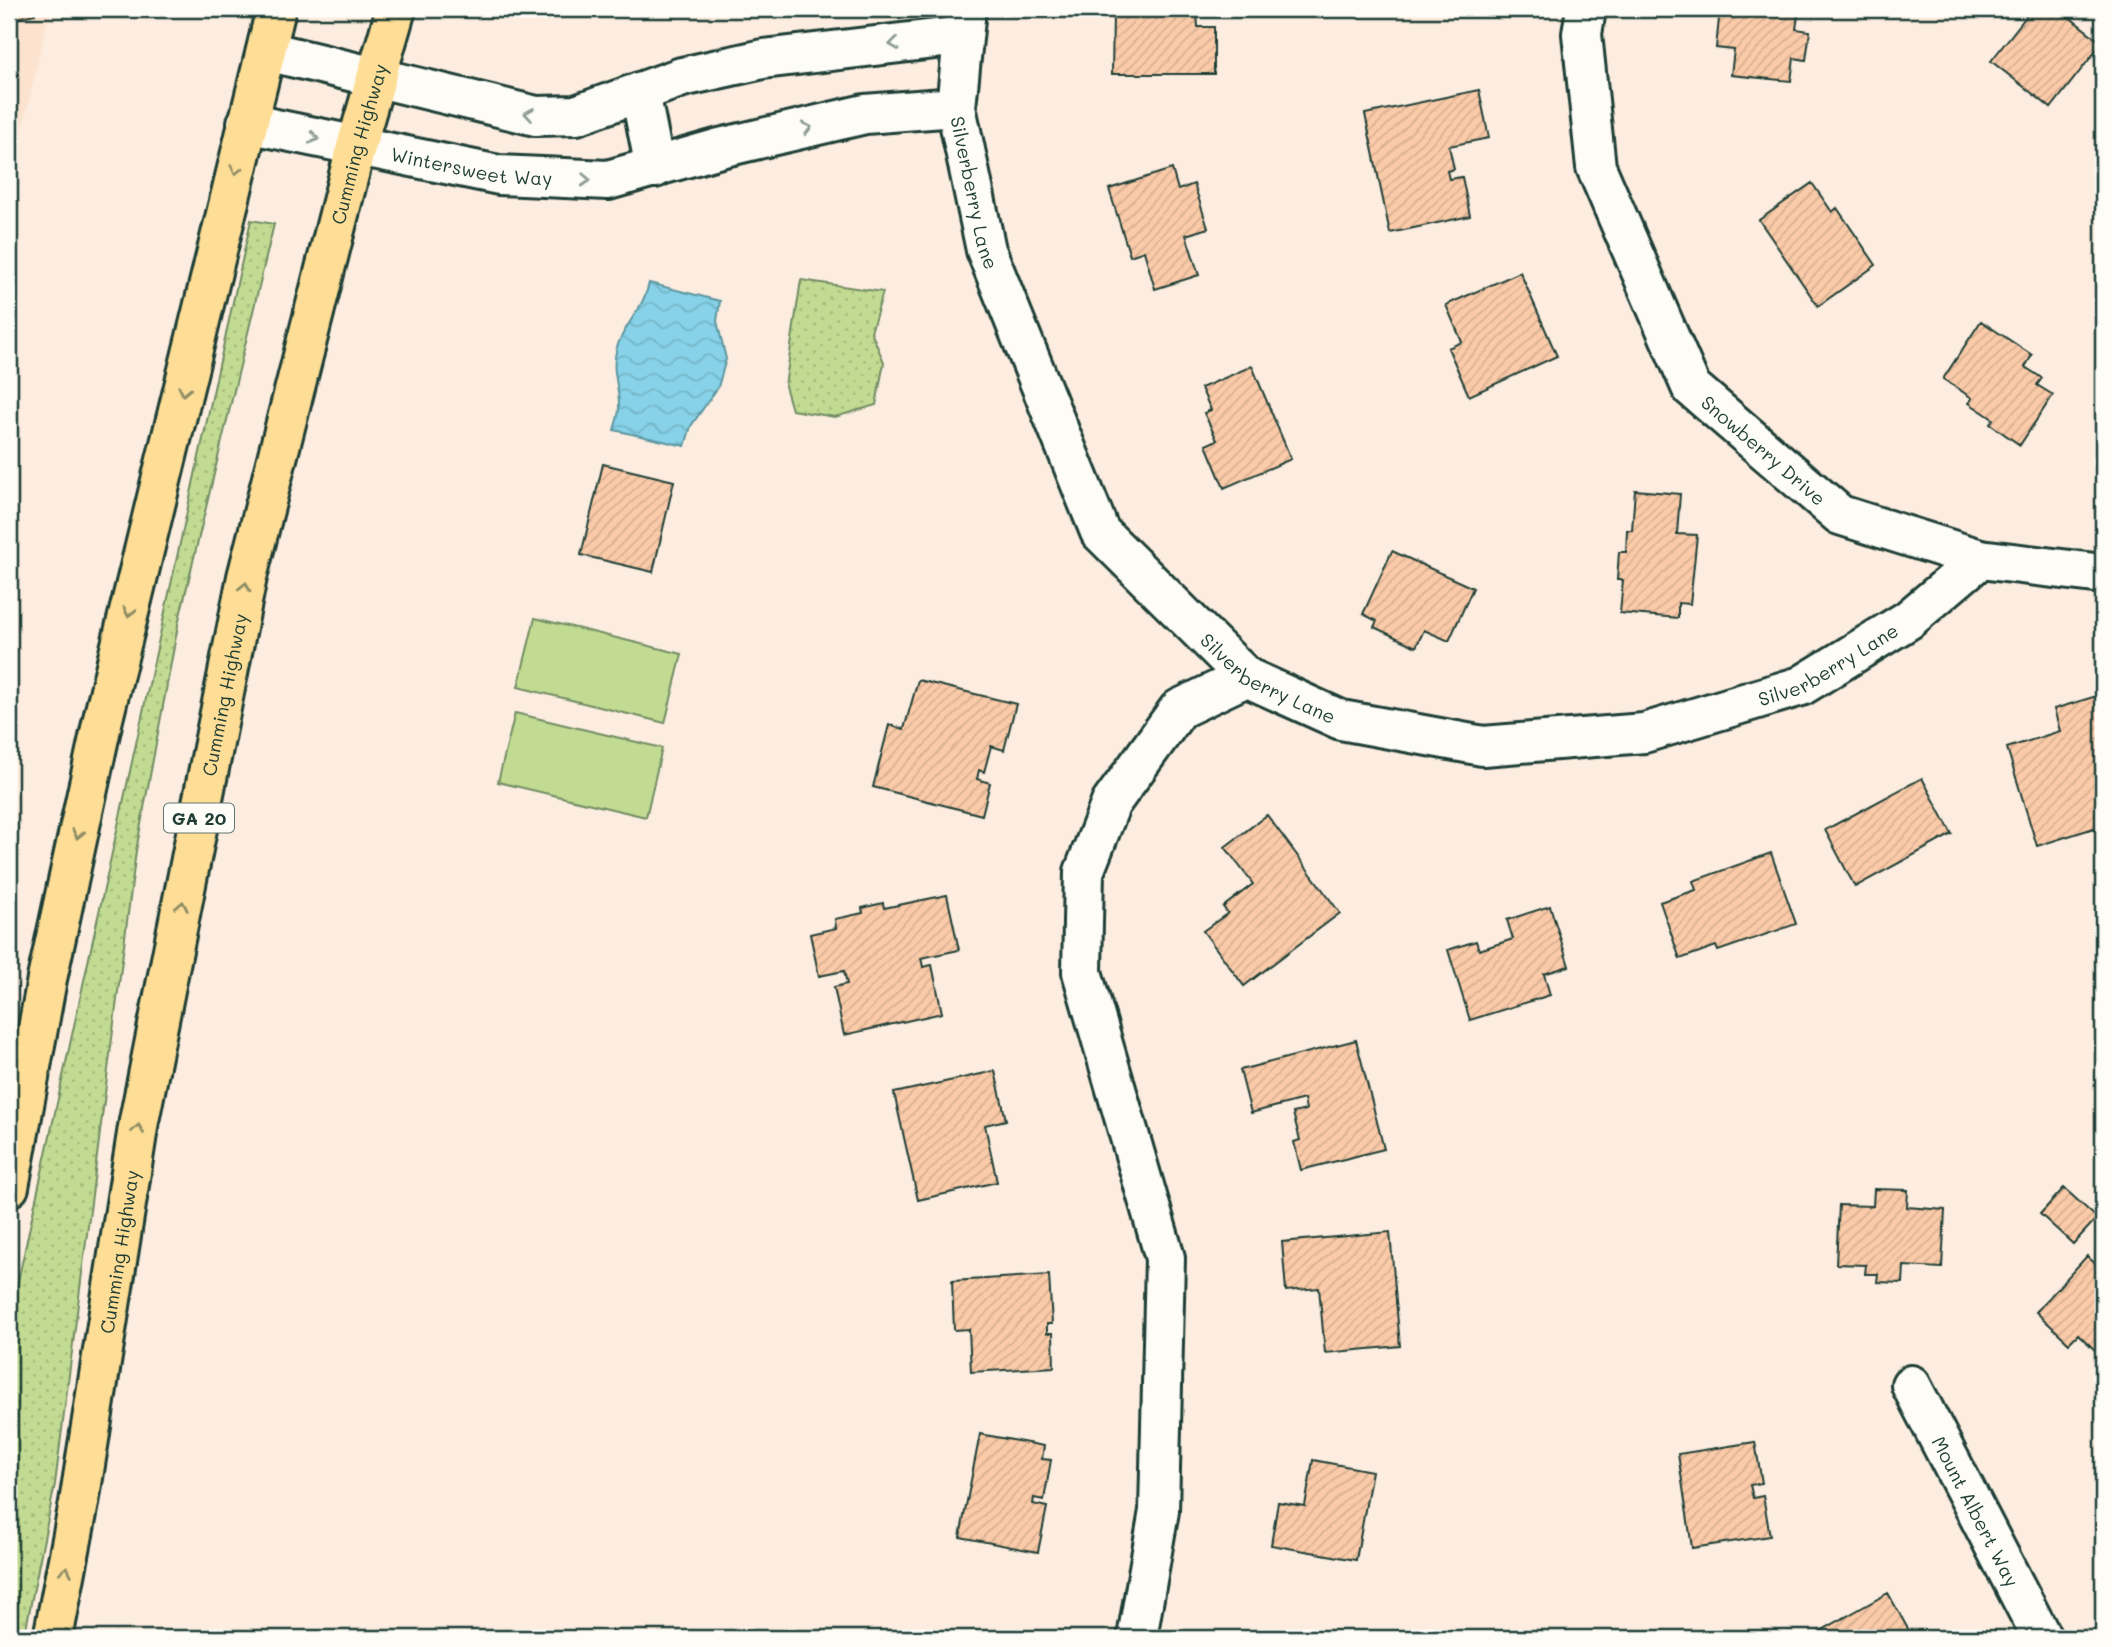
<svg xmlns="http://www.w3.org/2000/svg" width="2112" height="1647" font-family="Mali,sans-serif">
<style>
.built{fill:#fce3d0}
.grass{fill:url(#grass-dots);stroke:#708c63;stroke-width:2}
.pitch{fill:#c2db92;stroke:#708c63;stroke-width:2}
.water{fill:url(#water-waves);stroke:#5d96a0;stroke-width:2}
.building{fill:url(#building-hatch);stroke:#1f3d34;stroke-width:2}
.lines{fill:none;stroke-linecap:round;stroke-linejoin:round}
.street-casing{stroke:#1f3d34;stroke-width:44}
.highway-casing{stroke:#1f3d34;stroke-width:44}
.street{stroke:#fdfcf7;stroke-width:38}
.highway{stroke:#fedd96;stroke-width:38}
.oneway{stroke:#8e9c96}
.oneway2{stroke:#8e8d65}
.labels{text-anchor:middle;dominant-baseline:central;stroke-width:6;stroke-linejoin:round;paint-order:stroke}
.shield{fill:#fdfcf7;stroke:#62766e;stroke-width:2}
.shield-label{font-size:18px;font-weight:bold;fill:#1f3d34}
.street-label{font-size:19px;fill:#1f3d34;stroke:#fdfcf7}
</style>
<defs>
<pattern id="grass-dots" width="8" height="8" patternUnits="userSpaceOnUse" patternTransform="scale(1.75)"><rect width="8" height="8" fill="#c2db92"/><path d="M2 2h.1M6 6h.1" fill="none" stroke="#a6bd7e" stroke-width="1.8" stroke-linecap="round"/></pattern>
<pattern id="water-waves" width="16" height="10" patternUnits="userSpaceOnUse" patternTransform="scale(1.75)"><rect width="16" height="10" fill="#87d2e8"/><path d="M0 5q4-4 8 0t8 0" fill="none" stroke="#74b5c8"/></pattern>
<pattern id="building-hatch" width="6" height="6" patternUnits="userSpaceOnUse" patternTransform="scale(1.75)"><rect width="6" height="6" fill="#fbcba9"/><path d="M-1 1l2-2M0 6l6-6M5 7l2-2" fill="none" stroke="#d7af92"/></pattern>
</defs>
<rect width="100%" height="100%" fill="#fcede0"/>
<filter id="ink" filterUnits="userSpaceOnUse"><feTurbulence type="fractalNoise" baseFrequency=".0143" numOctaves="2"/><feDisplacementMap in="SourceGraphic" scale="14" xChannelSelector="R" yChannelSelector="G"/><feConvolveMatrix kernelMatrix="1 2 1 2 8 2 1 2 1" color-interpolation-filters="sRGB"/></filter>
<g filter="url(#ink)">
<path class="built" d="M9 9H50L9 190Z"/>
<path class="grass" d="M251 220 274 224 179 620 136 851 55 1484 24 1638H9V1322Z
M801 280 883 292 871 332 884 362 876 405 835 417 792 410 785 386Z"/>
<path class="pitch" d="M535 618 682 654 665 723 518 687Z
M515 713 662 748 646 817 498 782Z"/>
<path class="water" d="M649 283 720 301 717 321 726 359 718 387 691 426 685 446 614 430C616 423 619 415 619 408 620 385 610 372 617 347 625 323 644 308 649 283Z"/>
<path class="building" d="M9 9H34L35 14 9 20Z
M1089 9H1220V12H1197L1198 27H1214V74H1112L1113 16H1089Z
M1720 9H1799L1796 29 1810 31 1806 60 1794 58 1791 81 1731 75 1734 50 1716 48Z
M2032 9H2059L2102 43 2051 108 1991 61Z
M1479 90 1489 138 1449 146 1454 169 1447 171 1449 179 1462 177 1470 216 1390 233 1365 114Z
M1172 169 1178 190 1194 184 1208 228 1186 235 1199 275 1155 289 1144 251 1130 256 1109 189Z
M1812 183 1832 212 1837 208 1876 265 1818 306 1759 220Z
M1520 272 1557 356 1469 396 1448 348 1462 342 1446 305Z
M1981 321 2032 355 2025 367 2042 378 2037 385 2053 395 2020 445 1990 424 1993 419 1969 403 1972 398 1943 379Z
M1252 366 1291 459 1224 488 1206 445 1217 440 1204 413 1211 410 1201 388Z
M603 464 674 481 653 572 581 555Z
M1635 490 1680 494 1677 534 1697 535 1690 604 1678 603V618L1620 613 1623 580H1617L1619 552H1626L1627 530H1632Z
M1392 551 1473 588 1449 641 1424 630 1416 647 1374 627 1377 621 1363 614Z
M918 680 1016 704 1004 750 991 746 984 772 979 770 977 779 990 783 982 815 873 787 889 725 904 729Z
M2100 695 2103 706V836L2098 838 2094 828 2037 846 2007 748 2060 731 2054 709Z
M1922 778 1952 834 1855 887 1825 830Z
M1267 815 1340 913 1244 986 1203 931 1228 913 1223 907 1253 884 1225 847Z
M1771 853 1796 924 1718 951 1716 946 1680 959 1660 902 1696 890 1693 881Z
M947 895 959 950 921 958 923 967 932 965 942 1013 844 1035 834 987 847 984 844 971 819 976 810 934 836 928 835 919 863 913 862 908 883 903 884 908Z
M1550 906 1569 966 1544 974 1550 995 1470 1020 1448 950 1476 941 1479 950 1513 939 1507 920Z
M1356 1040 1384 1149 1301 1170 1294 1142 1300 1140 1293 1113 1306 1110 1304 1099 1251 1113 1240 1070Z
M995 1071 1006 1120 985 1125 997 1182 918 1200 894 1093Z
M2064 1188 2097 1218 2073 1244 2040 1214Z
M1874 1189 1908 1190 1907 1207 1945 1210 1942 1268 1904 1266 1903 1283 1877 1282 1878 1274H1865L1866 1265 1836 1264 1839 1205 1873 1206Z
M1390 1232 1400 1346 1325 1353 1319 1288 1286 1291 1282 1242Z
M2087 1256 2103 1271V1351L2099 1354 2078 1334 2069 1343 2036 1312Z
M1049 1275 1052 1324H1047V1333H1053L1054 1367 971 1372 969 1329 954 1330 952 1281Z
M980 1434 1044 1446 1042 1459 1051 1460 1044 1500 1034 1498 1033 1504 1047 1507 1038 1552 960 1537Z
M1755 1442 1762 1483 1750 1485 1753 1498 1763 1496 1770 1536 1692 1548 1678 1454Z
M1313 1460 1372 1471 1356 1560 1271 1545 1278 1502 1305 1506Z
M1888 1593 1913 1638H1822L1819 1632Z"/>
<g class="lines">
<defs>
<g id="street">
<path id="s1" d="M966 9 956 107 986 250 1100 532 1246 677 1341 720 1483 746 1644 733 1801 686 1908 620 1980 559"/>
<path id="s2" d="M1586 9 1582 34 1596 167 1691 387 1840 515 1980 559 2103 574"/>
<path d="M267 51 536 116 576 115 682 77 763 59 961 36"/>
<path d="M640 92 655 168"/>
<path id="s3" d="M247 123 499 175 608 180 720 148 865 114 956 107"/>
<path id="s4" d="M1911 1385 2042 1638"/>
<path d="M1137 1638 1159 1511 1165 1258 1082 972 1084 872 1111 803 1179 709 1246 677"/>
</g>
<g id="highway">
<path d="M9 1187 47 979 103 719 276 9"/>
<path id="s5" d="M53 1638 79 1503 139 1121 247 577 356 147 396 9"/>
</g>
</defs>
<use href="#street" class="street-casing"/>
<use href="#highway" class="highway-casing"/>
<use href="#street" class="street"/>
<use href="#highway" class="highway"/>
</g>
<defs><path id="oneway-chevron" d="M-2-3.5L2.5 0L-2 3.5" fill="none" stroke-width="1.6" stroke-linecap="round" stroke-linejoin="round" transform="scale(1.75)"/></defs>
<g class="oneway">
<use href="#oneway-chevron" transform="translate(894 44) rotate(173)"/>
<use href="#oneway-chevron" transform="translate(529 114) rotate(-171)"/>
<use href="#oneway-chevron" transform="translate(807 128) rotate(-13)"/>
<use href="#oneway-chevron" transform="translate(314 138) rotate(12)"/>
<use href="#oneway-chevron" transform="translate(586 180) rotate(2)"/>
</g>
<g class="oneway2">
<use href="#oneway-chevron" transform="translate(236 170) rotate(103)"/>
<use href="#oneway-chevron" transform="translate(184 391) rotate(103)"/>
<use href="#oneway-chevron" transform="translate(245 587) rotate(-78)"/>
<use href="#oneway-chevron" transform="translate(129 612) rotate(104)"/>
<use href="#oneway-chevron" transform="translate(78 834) rotate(102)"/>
<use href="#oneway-chevron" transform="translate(182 906) rotate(-79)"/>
<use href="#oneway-chevron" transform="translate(138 1129) rotate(-81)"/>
<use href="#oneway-chevron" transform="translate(66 1571) rotate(-79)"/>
</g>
</g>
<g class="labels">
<rect class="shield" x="164" y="803.5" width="70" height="29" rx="5"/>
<g class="shield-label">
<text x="199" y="818">GA 20</text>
</g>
<g class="street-label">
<text stroke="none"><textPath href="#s5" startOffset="1526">Cumming Highway</textPath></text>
<text stroke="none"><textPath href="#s3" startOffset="229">Wintersweet Way</textPath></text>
<text stroke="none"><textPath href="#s1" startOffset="186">Silverberry Lane</textPath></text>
<text stroke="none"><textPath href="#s2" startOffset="495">Snowberry Drive</textPath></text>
<text stroke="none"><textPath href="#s1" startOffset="1362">Silverberry Lane</textPath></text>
<text stroke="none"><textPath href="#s1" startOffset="774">Silverberry Lane</textPath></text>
<text stroke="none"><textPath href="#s5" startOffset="959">Cumming Highway</textPath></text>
<text stroke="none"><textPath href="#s5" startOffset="392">Cumming Highway</textPath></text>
<text stroke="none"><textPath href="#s4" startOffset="142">Mount Albert Way</textPath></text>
</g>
</g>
<rect width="2112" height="1647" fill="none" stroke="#fdfcf7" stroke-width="35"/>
<rect x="18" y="18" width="2077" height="1612" fill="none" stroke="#1f3d34" stroke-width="2.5" filter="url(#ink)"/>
</svg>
